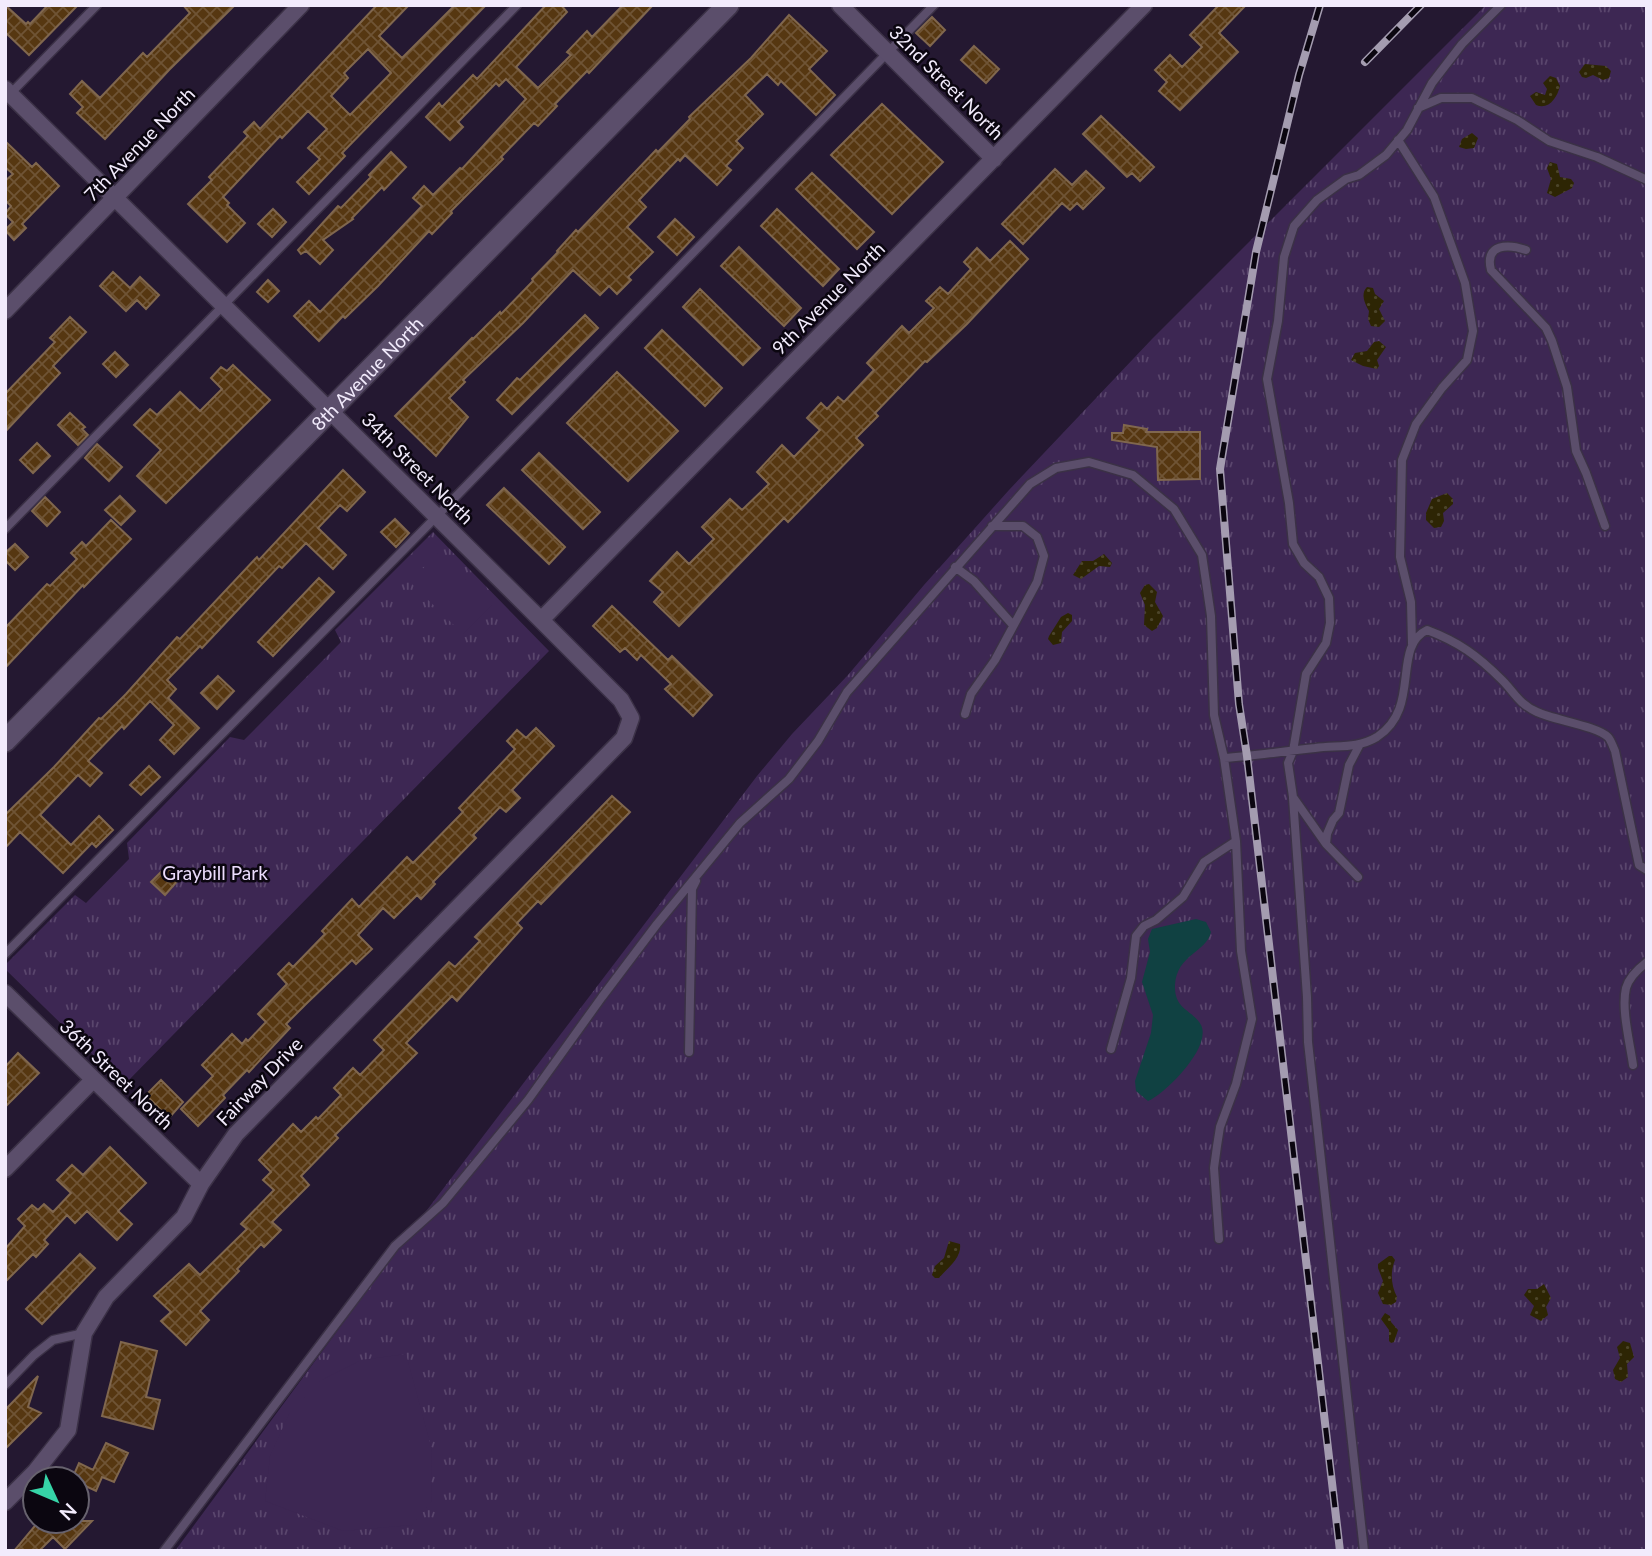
<svg xmlns="http://www.w3.org/2000/svg" width="1652" height="1556" font-family="Lato,sans-serif">
<style>
.grass{fill:url(#grass-tufts)}
.sand{fill:url(#sand-dots)}
.pitch{fill:#3d2753}
.water{fill:#104142}
.building{fill:url(#building-cross-hatch);stroke:#80674e;stroke-width:2;fill-rule:evenodd}
.lines{fill:none;stroke-linecap:round;stroke-linejoin:round}
.service-casing{stroke:#3b3146;stroke-width:11}
.minor-casing{stroke:#3b3146;stroke-width:19}
.tertiary-casing{stroke:#3b3146;stroke-width:24}
.service{stroke:#5b4e6b;stroke-width:8}
.minor{stroke:#5b4e6b;stroke-width:16}
.tertiary{stroke:#5b4e6b;stroke-width:21}
.rail-casing{stroke:#a49cb0;stroke-width:8}
.rail{stroke:#0b0610;stroke-width:5;stroke-dasharray:16;stroke-linecap:butt}
.labels{text-anchor:middle;dominant-baseline:central;stroke-width:5;stroke-linejoin:round;paint-order:stroke}
.street-label{font-size:19px;fill:#f2ebfc;stroke:#0b0610}
.park-label{font-size:19px;fill:#ebdcfc;stroke:#0b0610}
</style>
<defs>
<pattern id="grass-tufts" width="24" height="20" patternUnits="userSpaceOnUse" patternTransform="scale(1.75)"><rect width="24" height="20" fill="#3d2753"/><path d="M3 7l-1-3M5 7V3M7 7l1-3M15 17l-1-3M17 17v-4M19 17l1-3" fill="none" stroke="#5a466d"/></pattern>
<pattern id="sand-dots" width="8" height="8" patternUnits="userSpaceOnUse" patternTransform="scale(1.75)"><rect width="8" height="8" fill="#2d2504"/><path d="M2 2h.1M6 6h.1" fill="none" stroke="#4c452a" stroke-width="1.8" stroke-linecap="round"/></pattern>
<pattern id="building-cross-hatch" width="8" height="8" patternUnits="userSpaceOnUse" patternTransform="scale(1.75)"><rect width="8" height="8" fill="#563711"/><path d="M0 0l8 8M0 8l8-8" fill="none" stroke="#6f5435"/></pattern>
</defs>
<rect width="100%" height="100%" fill="#241831"/>
<path class="grass" d="M1486 5H1647V1551H175L408 1235 757 776 792 734 848 675 924 585 1009 490 1152 339Z
M433 532 549 651 124 1085 5 969V965L75 895 86 903 129 859 127 843 230 737 244 740 341 642 335 630Z"/>
<path class="sand" d="M1585 64 1606 66 1611 71 1609 78 1603 80 1593 75 1586 78 1582 77 1579 72Z
M1550 76 1556 78 1560 86C1557 98 1549 110 1536 105L1530 96 1536 92 1545 95 1547 89 1543 83Z
M1472 133 1478 138 1474 148 1466 149 1459 147 1462 139Z
M1550 162 1557 164 1560 177 1571 179 1574 183 1572 188 1555 197 1547 193 1551 179 1547 168Z
M1367 287 1373 288 1375 294 1384 301 1379 309 1385 321 1379 327 1371 326 1368 319 1369 311C1365 304 1360 294 1367 287Z
M1379 341 1386 347 1377 360 1379 366 1377 369 1363 366 1351 360 1355 353 1367 351 1374 342Z
M1447 493 1453 499V504L1443 513 1444 521 1441 527 1434 528 1426 520V513L1432 499Z
M1104 554 1112 563 1110 567 1099 566 1081 579 1073 575 1082 561H1093Z
M1149 584 1157 592 1155 602 1163 616 1157 628 1152 631 1144 625 1145 605 1140 593 1145 585Z
M1068 613 1072 615V621L1062 632 1061 643 1053 645 1048 639 1049 636 1061 617Z
M949 1241 960 1244C962 1258 948 1267 939 1278H935L932 1275 935 1266 944 1258Z
M1389 1256H1392L1395 1260C1390 1272 1391 1285 1397 1297L1396 1302 1391 1305 1383 1304 1378 1293 1383 1281 1378 1268V1264Z
M1544 1284 1551 1298 1546 1307 1548 1315 1541 1321 1530 1315 1534 1306 1524 1295 1528 1289H1537Z
M1385 1313 1390 1316 1391 1322 1398 1330 1394 1342 1391 1343 1389 1341V1330L1381 1319Z
M1623 1341 1630 1343 1634 1357 1627 1364 1628 1377 1621 1382 1615 1379 1613 1370 1620 1358 1617 1347Z"/>
<path class="pitch" d="M438 553 492 605 463 634 410 582Z
M406 1354 432 1450 431 1502 412 1525 343 1531 265 1501 270 1456 289 1414 320 1381 361 1360Z"/>
<path class="water" d="M1196 919 1206 922 1211 932C1206 953 1177 954 1175 985 1174 1010 1192 1009 1201 1025 1212 1047 1166 1093 1148 1101L1136 1091 1135 1081 1151 1033 1153 1015 1142 982 1150 952 1148 939 1152 929Z"/>
<path class="building" d="M5 5 26 24 28 22 30 24 48 5H78L29 55 5 32Z
M183 5H235L169 70 105 139 77 113 83 107 70 94 82 81 100 98 143 53 147 57 190 13Z
M377 5H409L379 36 402 58 455 5H486L342 153 345 156 309 194 297 182 320 159 308 148 327 129 308 111 282 138 280 136 223 197 229 203 227 205 245 223 227 242 188 204 212 180 209 177 248 136 244 132 254 122 260 129ZM368 49 391 73 350 115 331 96 348 78 344 73Z
M546 5H561L567 12 516 67 538 88 571 55 567 52 587 31 592 37 623 5H653L589 73 587 71 555 104 557 106 538 126 534 123 501 157 503 159 451 211 452 213 432 234 429 231 378 286 345 318 343 316 319 341 294 316 309 301 320 312 422 206 413 198 424 186 433 195 460 168 462 169 526 99 506 79 499 86 496 83 458 122 463 127 450 140 426 117 439 103 442 107 473 75 477 79Z
M1219 5H1246L1219 33 1238 52 1180 110 1159 91 1167 82 1155 70 1170 55 1182 67 1202 47 1190 35Z
M789 15 827 51 809 69 835 95 816 115 781 81 778 85 767 74 745 95 763 114 736 141 743 148 726 166 731 170 717 185 685 155 680 161 678 159 639 200 646 207 627 227 653 252 628 277 631 280 617 294 609 286 600 295 573 270 523 323 463 380 465 382 449 398 468 417 436 456 395 416 472 338 473 339 500 312 501 314 533 281 532 279 558 252 557 251 576 230 578 232 656 150 658 152 690 119 689 117 751 58Z
M932 17 945 30 930 46 916 33Z
M974 46 999 69 986 83 961 60Z
M882 104 943 162 892 214 831 155Z
M1101 116 1154 167 1140 181 1132 173 1127 177 1083 134Z
M5 141 32 167 36 163 59 186 22 224 26 228 14 240 5 230 13 222 5 214 11 206 5 200V181L13 174 5 167Z
M391 152 406 167 384 190 382 187 352 218 353 219 323 240 333 250 320 264 306 251 301 254 298 250 338 206 341 208 371 177 369 175Z
M1055 169 1072 185 1086 171 1104 188 1083 209 1077 203 1070 210 1062 203 1023 244 1002 224Z
M812 173 874 232 857 249 796 189Z
M273 209 286 222 272 237 258 224Z
M777 209 839 269 823 286 761 226Z
M675 219 694 237 677 255 658 237Z
M1010 241 1028 259 967 324 927 362 925 361 875 413 878 416 856 438 863 445 788 522 784 518 679 626 654 602 663 592 650 581 677 552 689 564 714 539 702 527 730 499 742 510 769 484 757 472 782 445 794 457 820 430 807 418 821 403 827 409 838 397 844 402 874 370 867 363 902 326 909 333 934 308 926 301 940 287 948 294 971 269 964 262 977 248 990 261Z
M739 247 801 308 784 326 721 266Z
M113 272 130 288 140 277 159 295 146 309 137 300 126 311 100 286Z
M268 280 279 291 268 302 257 292Z
M700 289 760 348 743 365 683 307Z
M585 315 598 328 512 414 497 400 517 378 520 380Z
M70 317 86 332 53 366 60 373 5 432V394L55 342 50 338Z
M662 330 722 388 705 406 645 348Z
M115 352 128 365 116 377 103 364Z
M233 365 270 400 166 503 137 476 161 450 134 425 150 409 157 415 180 392 200 411 222 389 211 378 221 367 227 371Z
M617 372 678 431 628 481 567 423Z
M70 413 85 427 82 429 88 435 78 445 58 425Z
M1124 425 1147 429 1146 432H1200V479L1158 480 1157 447 1112 440V433H1123Z
M37 443 50 456 33 473 20 460Z
M97 444 122 467 109 481 85 458Z
M539 453 600 512 583 529 522 470Z
M343 470 365 492 347 511 340 505 318 528 346 555 333 569 306 543 282 568 279 566 202 648 200 646 167 680 176 689 168 698 199 728 174 754 160 740 174 725 150 701 124 729 122 726 88 761 102 773 90 786 78 775 40 815 71 845 99 816 113 830 96 847 92 843 63 873 20 832 5 848V815L54 767 99 718 101 719 126 694 177 637 180 639 257 557 259 560Z
M504 488 565 547 549 564 487 505Z
M120 496 135 511 121 525 105 510Z
M45 497 60 512 47 526 32 511Z
M395 519 409 533 396 547 381 532Z
M111 520 131 539 84 587 83 585 5 668V628L47 584 50 586 77 559 71 553 82 542 86 546Z
M15 544 28 557 15 570 5 560V553Z
M319 578 334 592 273 656 258 642Z
M612 606 668 660 672 656 712 695 693 716 665 689 671 684 641 655 637 660 625 648 620 652 593 626Z
M218 676 234 691 217 709 201 693Z
M536 728 554 746 512 790 520 798 506 812 500 807 473 835 476 838 433 882 435 884 421 899 417 895 394 918 383 908 358 935 372 949 356 964 352 960 307 1003 286 1024 290 1028 249 1072 247 1070 223 1095 225 1098 198 1126 181 1109 213 1076 202 1065 232 1034 242 1044 246 1039 248 1041 266 1022 258 1014 287 984 278 974 289 963 293 967 325 934 322 931 352 899 359 907 407 857 413 863 463 812 459 808 515 749 507 741 517 730 526 738Z
M149 766 160 777 141 795 130 785Z
M612 796 630 812 541 904 538 901 517 923 522 928 457 1001 452 996 406 1043 417 1053 335 1135 338 1138 301 1176 309 1185 272 1222 281 1230 264 1247 261 1244 237 1269 239 1271 200 1311 209 1320 186 1345 161 1321 171 1312 154 1296 189 1264 200 1275 247 1229 241 1224 274 1190 263 1180 271 1172 259 1160 293 1124 301 1132 316 1117 318 1119 341 1095 334 1088 353 1068 360 1075 384 1050 374 1040 449 962 455 967 480 941 475 937Z
M166 867 179 879 165 895 151 882Z
M18 1053 39 1073 5 1107V1067Z
M161 1080 183 1102 169 1118 146 1095Z
M110 1147 146 1183 118 1211 132 1224 117 1240 87 1211 75 1223 67 1215 44 1240 48 1244 36 1257 33 1254 5 1282V1249L25 1226 18 1219 32 1205 38 1210 44 1204 53 1212 71 1193 57 1180 72 1165 83 1175Z
M80 1254 95 1268 42 1324 26 1309Z
M121 1342 157 1351 146 1397 160 1400 153 1429 102 1416Z
M38 1376 28 1407 41 1413 5 1449V1410Z
M106 1443 128 1453 114 1482 102 1477 96 1491 77 1482V1479H72L79 1463 93 1470Z
M39 1521H92L65 1549 53 1537 39 1551H14Z"/>
<g class="lines">
<defs>
<path id="service" d="M10 94 97 5
M1418 108 1441 98H1472L1517 120 1549 141 1597 157 1647 180
M1398 140 1434 197 1465 283 1473 331 1467 360 1442 388 1416 424 1402 460 1400 557 1411 602 1412 644
M1526 250C1509 244 1484 243 1491 270L1546 328 1552 341 1567 387 1576 451 1586 473 1605 526
M5 529 517 5
M955 567 974 581 1012 624
M965 714 971 694 995 660 1037 582 1044 556 1037 537 1023 526H992
M1224 758C1254 756 1284 751 1315 748 1337 745 1357 749 1377 737 1422 708 1391 647 1427 630 1459 642 1478 656 1502 680 1515 693 1519 704 1537 712 1554 720 1597 726 1608 737 1611 740 1613 747 1615 751L1639 865 1647 870
M1293 798 1307 997 1308 1042 1364 1551
M1326 844 1293 797 1288 763 1293 751 1306 674 1326 643 1330 623 1329 598 1319 577 1304 563 1293 544 1289 503 1267 379 1278 321 1284 257 1294 226 1317 200 1346 179 1359 175 1386 155 1407 130 1432 83 1462 44 1501 5
M1358 877 1326 844 1327 834 1333 820 1339 813 1349 765 1359 746
M5 954 436 517 934 5
M689 1052 692 889 696 881
M1633 1065C1630 1043 1621 1009 1626 988 1629 977 1638 969 1647 962
M1219 1239 1214 1168 1217 1146 1220 1127 1236 1084 1252 1019 1241 951 1236 841
M5 1385 34 1355 53 1340 84 1333
M164 1551 395 1246 443 1203 528 1100 602 997 657 924 740 823 789 779 818 741 847 692 1030 484 1056 468 1089 462 1133 475 1174 509 1202 555 1211 616 1214 715 1224 758 1236 841 1204 862 1183 897 1156 920 1144 926 1136 936 1131 978 1111 1049"/>
<path id="minor" d="M840 5 994 159
M5 89 541 620 621 700 631 718 624 738 236 1134 201 1184 184 1217 106 1297 84 1333 68 1430 35 1472 5 1502
M5 311 301 5
M541 620 1144 5
M5 993 201 1184
M5 1169 93 1080"/>
<g id="tertiary">
<path id="s1" d="M5 741 728 5"/>
</g>
</defs>
<use href="#service" class="service-casing"/>
<use href="#minor" class="minor-casing"/>
<use href="#tertiary" class="tertiary-casing"/>
<use href="#service" class="service"/>
<use href="#minor" class="minor"/>
<use href="#tertiary" class="tertiary"/>
<defs>
<path id="rail" d="M1320 5 1299 75 1256 252 1220 469 1239 704 1247 756 1340 1551
M1365 62 1421 5"/>
</defs>
<use href="#rail" class="rail-casing"/>
<use href="#rail" class="rail"/>
</g>
<g class="labels">
<g class="street-label">
<text transform="translate(947 82) rotate(45)">32nd Street North</text>
<text transform="translate(139 144) rotate(-46)">7th Avenue North</text>
<text transform="translate(828 298) rotate(-45)">9th Avenue North</text>
<text stroke="none"><textPath href="#s1" startOffset="516">8th Avenue North</textPath></text>
<text transform="translate(418 468) rotate(45)">34th Street North</text>
<text transform="translate(117 1074) rotate(44)">36th Street North</text>
<text transform="translate(259 1081) rotate(-46)">Fairway Drive</text>
</g>
<g class="park-label">
<text x="215" y="872">Graybill Park</text>
</g>
</g>
<rect width="1652" height="1556" fill="none" stroke="#f2ebfc" stroke-width="14"/>
<g transform="translate(56 1500) rotate(134)"><circle r="33" fill="#0b0610" stroke="#67626e" stroke-width="2"/>
<path d="M0-5L12 26L0 18L-12 26Z" fill="#36d4a7"/>
<text y="-10" font-size="19" font-weight="bold" text-anchor="middle" fill="#f2ebfc">N</text>
</g>
</svg>
